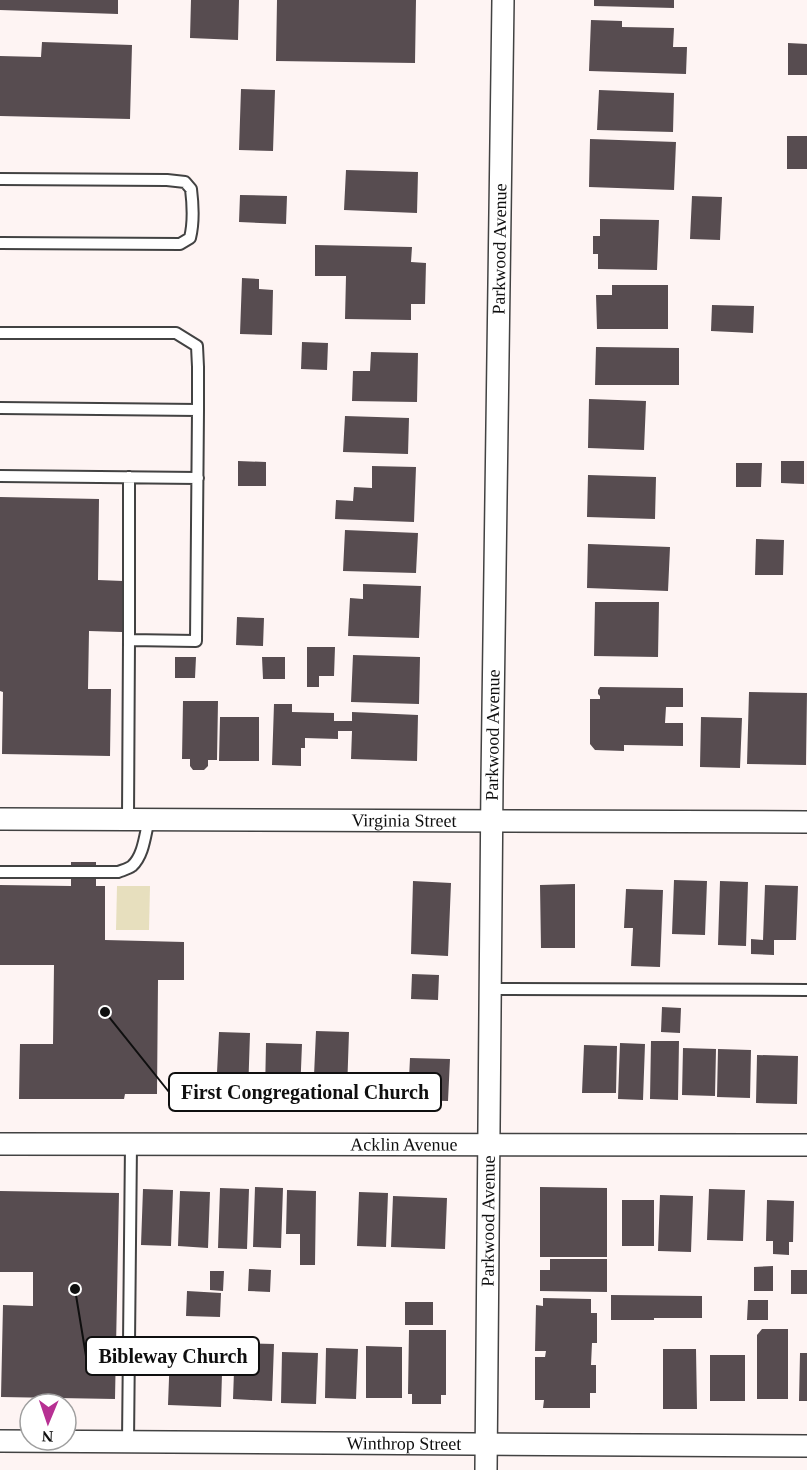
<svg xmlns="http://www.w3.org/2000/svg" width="807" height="1470" font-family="Georgia,serif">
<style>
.green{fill:#e7dfbe}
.building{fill:#574c50}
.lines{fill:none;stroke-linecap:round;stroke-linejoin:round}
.service-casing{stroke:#424242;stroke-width:14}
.minor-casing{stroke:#424242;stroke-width:24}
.service{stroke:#fff;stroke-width:10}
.minor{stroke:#fff;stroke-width:21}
.labels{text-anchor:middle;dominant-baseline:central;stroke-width:6;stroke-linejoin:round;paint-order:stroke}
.street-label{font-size:18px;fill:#0f0f0f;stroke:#fff}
.leader{fill:none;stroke:#0f0f0f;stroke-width:2}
.callout-dot{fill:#0f0f0f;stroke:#fff;stroke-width:2}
.callout{fill:#fff;stroke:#0f0f0f;stroke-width:2}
.callout-label{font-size:20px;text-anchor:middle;font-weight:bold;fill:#0f0f0f}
</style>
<rect width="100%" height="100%" fill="#fef4f3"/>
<path class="green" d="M117 886H150L149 930H116Z"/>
<path class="building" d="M0 0H118V14L0 10Z
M191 0H239L238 40 190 38Z
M277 0H416L415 63 276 61Z
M594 0H674V8L594 6Z
M591 20 622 21V27L674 28 673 47H687L686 74 589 71Z
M42 42 132 45 130 119 0 116V56L41 57Z
M788 43 807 44V75H788Z
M241 89 275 90 273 151 239 150Z
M599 90 674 93 673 132 597 130Z
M787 136H807V169H787Z
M590 139 676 142 674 190 589 187Z
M346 170 418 172 417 213 344 210Z
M240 195 287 196 286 224 239 222Z
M692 196 722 197 720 240 690 239Z
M600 219 659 220 657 270 598 269V254H593V236H600Z
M315 245 412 247 411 262 426 263 425 304H411V320L345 319 346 276H315Z
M242 278 259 279V289L273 290 272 335 240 334Z
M612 285H668V329H597L596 295H612Z
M712 305 754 306 753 333 711 331Z
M302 342 328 343 327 370 301 369Z
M596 347 679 348V385H595Z
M371 352 418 353 417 402 352 401 353 371H370Z
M589 399 646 401 644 450 588 448Z
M345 416 409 418 408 454 343 452Z
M238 461 266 462V486H238Z
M781 461H804V484L781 483Z
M736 463H762L761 487H736Z
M372 466 416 467 414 522 335 519 336 500 353 501 354 487 372 488Z
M588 475 656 477 655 519 587 517Z
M0 497 99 499 98 580 123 581 122 632 89 631 88 689H111L110 756 2 754 3 692 0 691Z
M345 530 418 533 416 573 343 571Z
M756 539 784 540 783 575H755Z
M588 544 670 547 668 591 587 588Z
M363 584 421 586 419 638 348 636 350 598 363 599Z
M595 602H659L658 657 594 656Z
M237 617 264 618 263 646 236 645Z
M307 647H335L334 676H319V687H307Z
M353 655 420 657 419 704 351 702Z
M175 657H196L195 678H175Z
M262 657H285V679H263Z
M600 687 683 688V707H666L665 723H683V746L624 745V751L595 750 590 744V699H600V696L598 694V690Z
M749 692 807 693 806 765 747 764Z
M183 701H218L217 760H208V766L204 770H193L190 766V759H182Z
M274 704H292V712L334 713V721H352V712L418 715 417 761 351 759 352 731H338V739L305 738V748H301V766L272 765Z
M220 717H259V761H219Z
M701 717 742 718 740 768 700 767Z
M71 862H96V886H105V940L184 942V980H158L157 1094H125L124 1099H19L20 1044H53L54 965H0V885L71 886Z
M674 880 707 881 705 935 672 934Z
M413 881 451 883 448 956 411 954Z
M720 881 748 882 746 946 718 945Z
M575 884V948H541L540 885Z
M765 885 798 886 796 940H774V955L751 954V939L763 940Z
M626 889 663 890 660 967 631 966 633 928H624Z
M412 974 439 975 438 1000 411 999Z
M662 1007 681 1008 680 1033 661 1032Z
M316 1031 349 1032 347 1091H333L332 1099 313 1098Z
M219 1032 250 1033 248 1094 216 1093Z
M651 1041H679L678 1100 650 1099Z
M266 1043 302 1044 300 1094 265 1093Z
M620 1043 645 1044 643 1100 618 1099Z
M584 1045 617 1046 616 1093H582Z
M683 1048 716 1049 715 1096 682 1095Z
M718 1049 751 1050 750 1098 717 1097Z
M757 1055 798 1056 797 1104 756 1103Z
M410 1058 450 1059 448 1101 408 1100Z
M255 1187 283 1188 281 1248 253 1247Z
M540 1187 607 1188V1257H540Z
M220 1188 249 1189 247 1249 218 1248Z
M143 1189 173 1190 171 1246 141 1245Z
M709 1189 745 1190 743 1241 707 1240Z
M287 1190 316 1191 315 1265H300V1234H286Z
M0 1191 119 1193 115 1399 1 1397 3 1305 33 1306V1272H0Z
M180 1191 210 1192 208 1248 178 1246Z
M359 1192 388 1193 386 1247 357 1246Z
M660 1195 693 1196 691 1252 658 1251Z
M393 1196 447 1198 445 1249 391 1247Z
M622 1200H654V1246H622Z
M767 1200 794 1201 793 1242H789V1255L773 1254V1241H766Z
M550 1259H607V1292L540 1291V1270H550Z
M773 1266V1291H754V1267Z
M249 1269 271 1270 270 1292 248 1291Z
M791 1270H807V1294H791Z
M210 1271H224L223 1291 210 1290Z
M187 1291 221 1293 220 1317 186 1316Z
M611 1295 702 1296V1318H654V1320H611Z
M543 1298 591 1299V1313H597V1343H592L591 1365H596V1393H590V1408H543L544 1400H535V1357H545L546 1351H535L536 1305 543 1306Z
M748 1300H768V1320H747Z
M405 1302H433V1325H405Z
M762 1329H788V1399H757V1335Z
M409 1330H446V1395H441V1404H412V1394H408Z
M198 1339 223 1340 221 1407 168 1405 170 1352 198 1353Z
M235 1343 274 1344 272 1401 233 1399Z
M366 1346 402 1347V1398H366Z
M326 1348 358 1349 356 1399 325 1398Z
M663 1349H696L697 1409H663Z
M282 1352 318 1353 316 1404 281 1403Z
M800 1353H807V1401H799Z
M710 1355H745V1401H710Z"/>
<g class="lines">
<defs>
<path id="service" d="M0 179 167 180 185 182 191 189C193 205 194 222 190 238L180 244 0 243
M0 333H176L197 346 198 367V410L196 641 129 640 128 819
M0 408 198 410
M0 476 198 478
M129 477V640
M0 872H118C123 870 128 869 132 866 144 855 145 834 149 819
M491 989 807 990
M128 1442 131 1144"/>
<g id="minor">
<path id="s1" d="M0 819 807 822"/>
<path id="s2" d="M0 1144 807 1145"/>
<path id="s3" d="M0 1441 807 1446"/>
<path id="s4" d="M486 1470 492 782 503 0"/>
</g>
</defs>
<use href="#service" class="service-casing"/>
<use href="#minor" class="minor-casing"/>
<use href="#service" class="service"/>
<use href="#minor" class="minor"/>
</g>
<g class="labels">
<g class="street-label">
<text stroke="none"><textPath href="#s4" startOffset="1221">Parkwood Avenue</textPath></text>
<text stroke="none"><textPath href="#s4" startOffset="735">Parkwood Avenue</textPath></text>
<text stroke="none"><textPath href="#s1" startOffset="404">Virginia Street</textPath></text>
<text stroke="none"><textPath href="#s2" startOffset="404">Acklin Avenue</textPath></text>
<text stroke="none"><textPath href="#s4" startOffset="249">Parkwood Avenue</textPath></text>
<text stroke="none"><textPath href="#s3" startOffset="404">Winthrop Street</textPath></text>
</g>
</g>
<path class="leader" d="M105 1012L169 1092M75 1289L86 1356"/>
<g class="callout-dot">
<circle cx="105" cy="1012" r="6"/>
<circle cx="75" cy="1289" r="6"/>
</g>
<g class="callout">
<rect x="169" y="1073" width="272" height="38" rx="6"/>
<rect x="86" y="1337" width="173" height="38" rx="6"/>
</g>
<g class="callout-label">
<text x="305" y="1099">First Congregational Church</text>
<text x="173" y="1363">Bibleway Church</text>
</g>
<g transform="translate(48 1422) rotate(182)"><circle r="28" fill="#ffffff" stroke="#9f9f9f" stroke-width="1.5"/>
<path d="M0-4.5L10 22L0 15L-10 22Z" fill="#b73093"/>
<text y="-9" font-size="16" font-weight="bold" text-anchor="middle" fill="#0f0f0f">N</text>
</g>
</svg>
